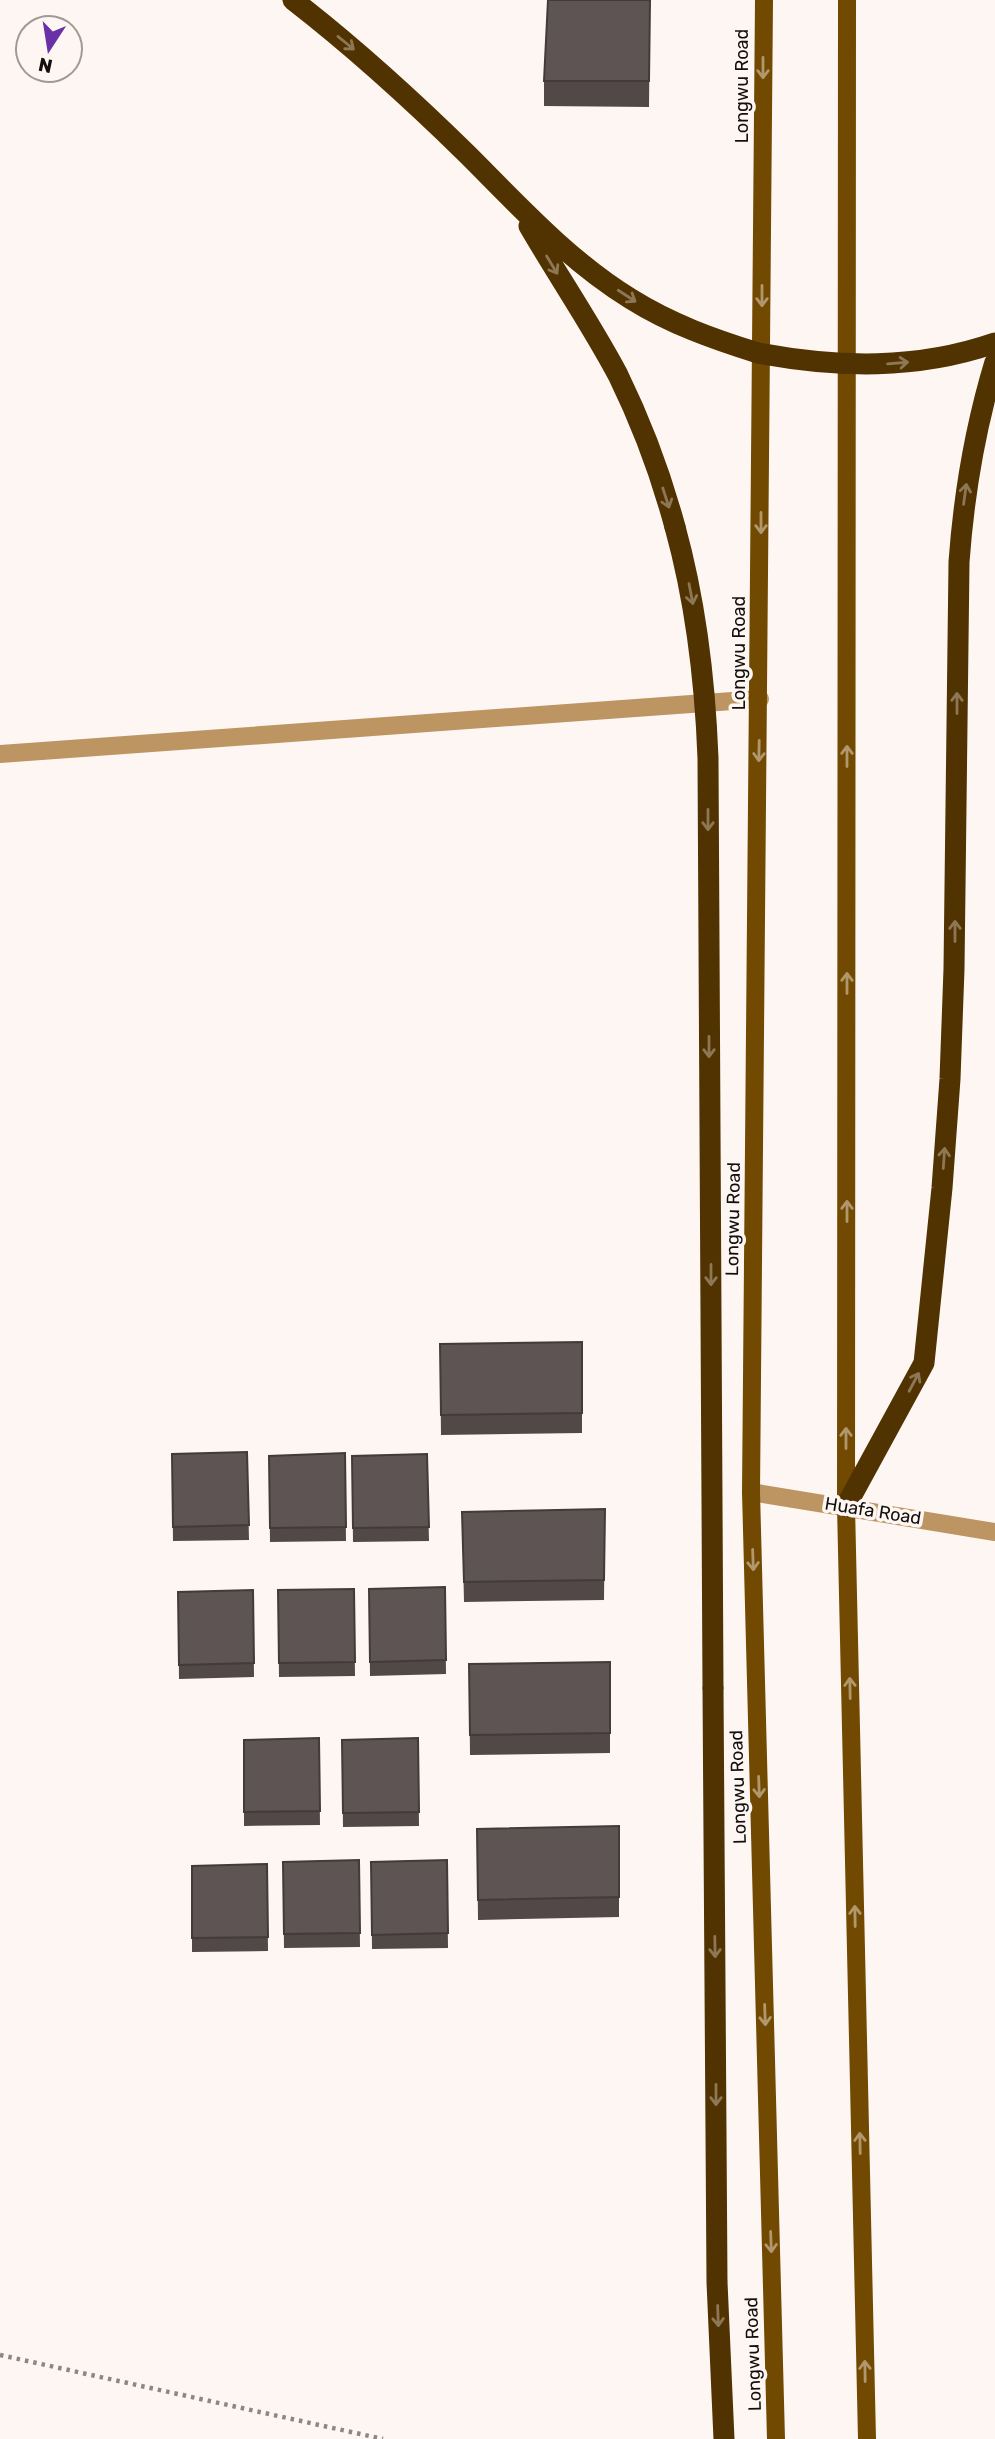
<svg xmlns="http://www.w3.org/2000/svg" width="995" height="2439" font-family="Rubik,sans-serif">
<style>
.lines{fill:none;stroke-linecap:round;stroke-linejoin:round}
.path{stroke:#8d8784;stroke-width:4.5;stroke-dasharray:3.5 5;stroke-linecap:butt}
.minor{stroke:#bd9562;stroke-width:18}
.major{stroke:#724901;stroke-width:18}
.highway{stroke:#513201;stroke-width:21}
.highway-bridge{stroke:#513201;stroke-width:21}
.wall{fill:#514847}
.building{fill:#5e5453;stroke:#423b3a;stroke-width:2}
.oneway{stroke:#8e7755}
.oneway2{stroke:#b1976d}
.labels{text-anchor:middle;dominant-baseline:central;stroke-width:7;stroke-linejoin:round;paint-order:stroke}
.street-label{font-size:18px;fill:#120f0d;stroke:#fef6f2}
</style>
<rect width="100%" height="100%" fill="#fef6f2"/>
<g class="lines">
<path class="path" d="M0 2355 383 2439"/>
<path class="minor" d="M0 754 760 699
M751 1492 995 1532"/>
<path class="major" d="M764 0 751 1492 776 2439
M847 0 846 1506 867 2439"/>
<path class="highway" d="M293 0C355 48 412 100 468 155 519 206 569 261 631 299 671 324 713 339 758 353
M529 226C558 276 591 324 618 375 642 424 661 475 675 527
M846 1506 924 1363 942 1188 950 1079 954 969 959 562C964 493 975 428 995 362
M713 1688 717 2282 724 2439"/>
<path class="highway-bridge" d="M758 353C838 368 917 370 995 343
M675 527C696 603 705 679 708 758L713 1688"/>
</g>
<path class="wall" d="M650 0 649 107 544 106V81Z
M582 1342V1433L441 1435 440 1344Z
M247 1452 249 1540 173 1541 172 1454Z
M345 1453 346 1541 270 1542 269 1456Z
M427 1454 429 1541 353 1542 352 1456Z
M605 1509 604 1600 464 1602 462 1512Z
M445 1587 446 1674 370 1676 369 1589Z
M354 1589 355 1676 279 1677 278 1590Z
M253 1590 254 1677 179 1679 178 1592Z
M610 1662V1753L470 1755 469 1664Z
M319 1738 320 1825 244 1826V1740Z
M418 1738 419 1826 343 1827 342 1740Z
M619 1826V1917L478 1920 477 1829Z
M359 1860 360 1947 284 1948 283 1862Z
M447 1860 448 1948 372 1949 371 1862Z
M267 1864 268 1951 192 1952V1866Z"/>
<path class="building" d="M548 0H650L649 81H544Z
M582 1342V1413L441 1415 440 1344Z
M247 1452 249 1525 173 1527 172 1454Z
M345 1453 346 1527 270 1528 269 1456Z
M427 1454 429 1527 353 1528 352 1456Z
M605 1509 604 1580 464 1582 462 1512Z
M445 1587 446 1660 370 1662 369 1589Z
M354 1589 355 1662 279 1663 278 1590Z
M253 1590 254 1663 179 1665 178 1592Z
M610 1662V1733L470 1735 469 1664Z
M319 1738 320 1811 244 1812V1740Z
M418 1738 419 1812 343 1813 342 1740Z
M619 1826V1897L478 1900 477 1829Z
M359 1860 360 1933 284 1934 283 1862Z
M447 1860 448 1933 372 1935 371 1862Z
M267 1864 268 1937 192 1938V1866Z"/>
<defs><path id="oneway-shaft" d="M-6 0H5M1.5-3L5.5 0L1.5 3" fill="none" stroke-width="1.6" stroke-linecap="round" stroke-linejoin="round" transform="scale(1.75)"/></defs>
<g class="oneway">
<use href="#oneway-shaft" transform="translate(346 43) rotate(39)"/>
<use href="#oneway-shaft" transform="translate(552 265) rotate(59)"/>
<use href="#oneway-shaft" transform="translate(627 296) rotate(33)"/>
<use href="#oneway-shaft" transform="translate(898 363) rotate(-5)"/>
<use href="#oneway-shaft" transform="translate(965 494) rotate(-82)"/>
<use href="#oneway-shaft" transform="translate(666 498) rotate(72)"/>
<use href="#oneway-shaft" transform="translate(691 594) rotate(79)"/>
<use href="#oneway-shaft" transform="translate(957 703) rotate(-90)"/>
<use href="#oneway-shaft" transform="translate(708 820) rotate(90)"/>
<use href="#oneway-shaft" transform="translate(955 931) rotate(-90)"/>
<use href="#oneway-shaft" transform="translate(709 1047) rotate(90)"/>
<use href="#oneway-shaft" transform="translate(944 1158) rotate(-86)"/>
<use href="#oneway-shaft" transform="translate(711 1275) rotate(90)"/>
<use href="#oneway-shaft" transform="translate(914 1382) rotate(-62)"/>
<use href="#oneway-shaft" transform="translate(715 1947) rotate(89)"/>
<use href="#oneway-shaft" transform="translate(716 2095) rotate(90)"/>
<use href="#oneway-shaft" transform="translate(718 2316) rotate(88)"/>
</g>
<g class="oneway2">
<use href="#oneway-shaft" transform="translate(763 68) rotate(90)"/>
<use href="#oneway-shaft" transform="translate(762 296) rotate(90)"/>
<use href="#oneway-shaft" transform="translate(761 523) rotate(90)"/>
<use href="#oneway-shaft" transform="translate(759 751) rotate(91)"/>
<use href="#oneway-shaft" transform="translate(847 756) rotate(-90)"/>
<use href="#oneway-shaft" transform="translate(847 983) rotate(-90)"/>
<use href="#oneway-shaft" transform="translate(847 1211) rotate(-90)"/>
<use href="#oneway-shaft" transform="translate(846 1438) rotate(-90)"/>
<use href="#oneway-shaft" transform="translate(753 1560) rotate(88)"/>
<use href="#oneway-shaft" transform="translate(850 1688) rotate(-91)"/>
<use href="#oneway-shaft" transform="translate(759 1787) rotate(88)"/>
<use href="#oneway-shaft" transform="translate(855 1916) rotate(-91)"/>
<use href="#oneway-shaft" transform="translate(765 2015) rotate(88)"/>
<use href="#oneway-shaft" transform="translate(860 2143) rotate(-91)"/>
<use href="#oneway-shaft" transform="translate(771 2242) rotate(88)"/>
<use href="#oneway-shaft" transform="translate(865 2371) rotate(-91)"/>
</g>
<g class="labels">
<g class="street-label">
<text transform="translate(742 86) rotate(-90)">Longwu Road</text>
<text transform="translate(739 653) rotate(-90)">Longwu Road</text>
<text transform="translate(733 1219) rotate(-89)">Longwu Road</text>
<text transform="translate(873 1511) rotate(9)">Huafa Road</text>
<text transform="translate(738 1787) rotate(-92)">Longwu Road</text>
<text transform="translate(753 2354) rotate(-92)">Longwu Road</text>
</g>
</g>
<g transform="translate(49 49) rotate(192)"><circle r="33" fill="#fef6f2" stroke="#a09a96" stroke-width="2"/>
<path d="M0-5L12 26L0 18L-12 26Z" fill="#6930a7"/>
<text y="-10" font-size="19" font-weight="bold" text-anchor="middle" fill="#120f0d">N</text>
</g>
</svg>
